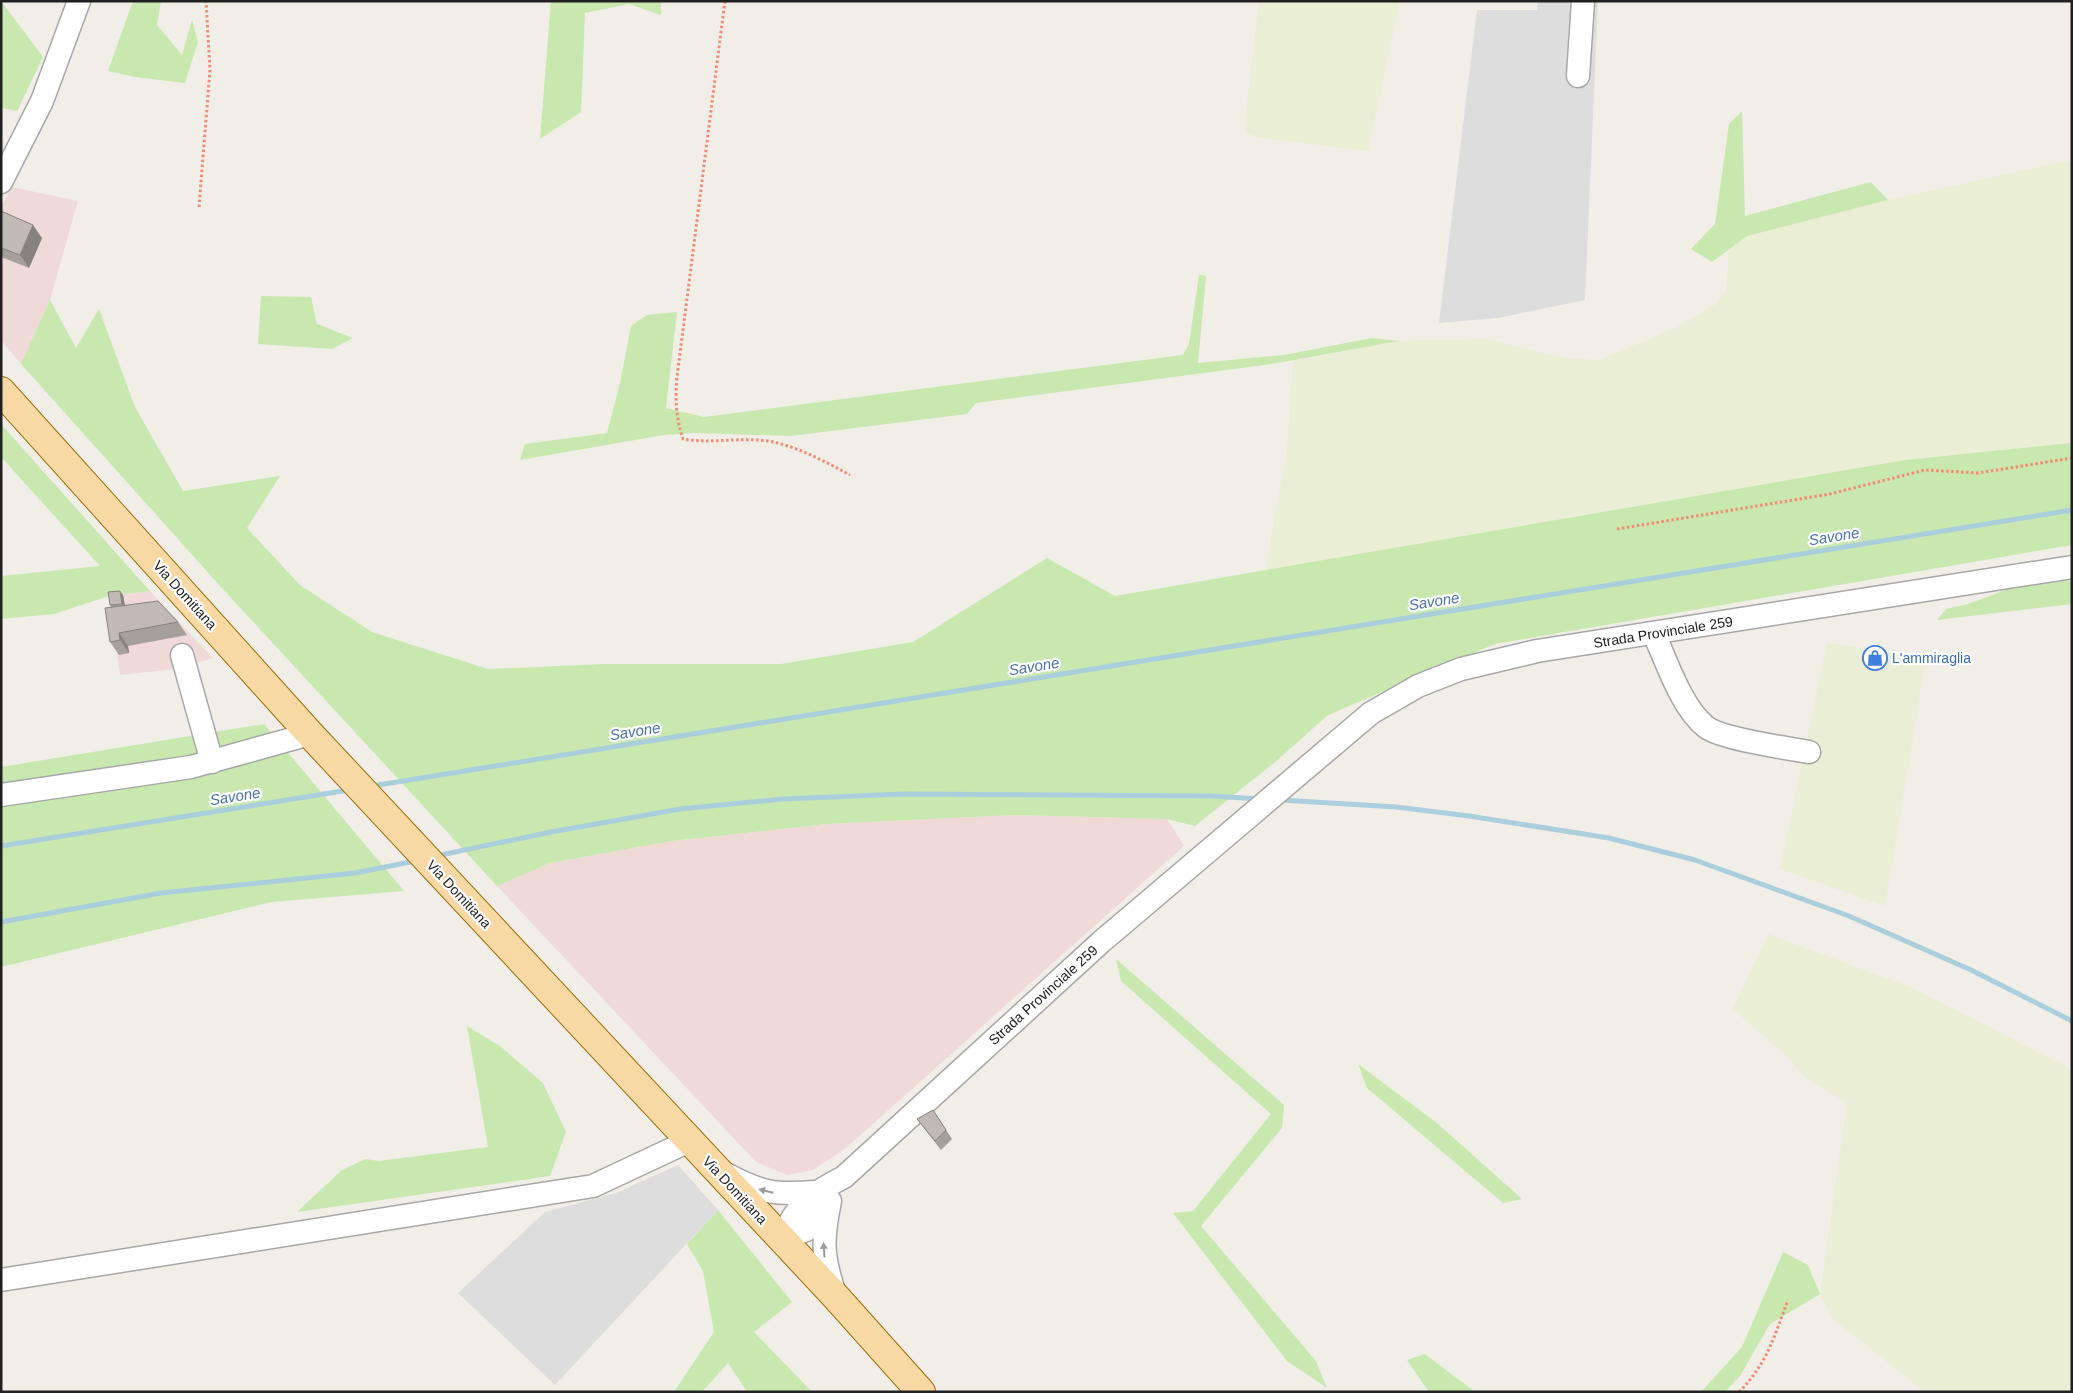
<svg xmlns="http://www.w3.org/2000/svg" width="2073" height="1393" font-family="Arial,sans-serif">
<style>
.residential{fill:#dedddd}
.commercial{fill:#f0dad7}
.farmland{fill:#eaeed4}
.grass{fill:#c8e8b0}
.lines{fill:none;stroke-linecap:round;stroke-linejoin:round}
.stream{stroke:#aacedc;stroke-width:5}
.minor-casing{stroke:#a7a7a7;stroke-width:25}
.major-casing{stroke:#966f06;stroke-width:30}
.path{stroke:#f48974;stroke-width:3;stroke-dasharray:2.5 2.5;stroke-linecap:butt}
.minor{stroke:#fff;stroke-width:22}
.major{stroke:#f8d9a4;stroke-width:28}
.wall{fill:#a6a09b}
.shaded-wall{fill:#87827e}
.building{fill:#c1bab4;stroke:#87827e}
.oneway{fill:#9b9b9b}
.labels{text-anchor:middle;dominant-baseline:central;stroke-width:4.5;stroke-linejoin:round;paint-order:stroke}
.street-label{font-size:14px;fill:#202020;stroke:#fff}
.shop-label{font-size:14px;fill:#366cbe;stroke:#fff;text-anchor:start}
.water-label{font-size:15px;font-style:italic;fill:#4d74a5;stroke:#fff}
</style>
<rect width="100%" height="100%" fill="#f0eee7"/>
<path class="residential" d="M1537 1H1598L1585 300 1498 318 1439 323 1477 10H1537Z
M678 1165 718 1210 555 1385 458 1293 545 1212 616 1193Z"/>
<path class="commercial" d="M12 187 78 201 50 300 21 364 1 340V207Z
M150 591 213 658 176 669 120 675 109 596Z
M1014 815 1167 819 1184 846 846 1148 813 1170 787 1175 756 1162 497 886 550 863 672 841 828 824Z"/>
<path class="farmland" d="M1259 1H1400L1368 151 1257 137 1246 133 1245 122Z
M2072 160V443L1905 460 1265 571 1287 450 1293 361 1399 341 1486 339 1562 358 1600 360 1677 327 1716 304 1726 291 1729 249 1747 236 1888 200Z
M1827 643 1926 658 1885 906 1780 869Z
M1768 934 1917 990 2072 1070V1392H1925L1833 1319 1820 1294 1847 1103 1804 1077 1790 1059 1733 1009Z"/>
<path class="grass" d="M1 1 43 57 17 111 1 108Z
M133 1H161L157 25 182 55 192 20 198 42 185 83 135 77 108 71Z
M551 1H661V15L629 4 585 13 581 112 540 139Z
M1742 111 1745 216 1871 182 1888 200 1747 236 1712 262 1691 249 1715 224 1729 124Z
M1199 275 1206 276 1198 363 1284 355 1372 338 1399 341 1272 364 976 403 967 414 791 436 695 433 664 435 520 460 525 444 607 433 620 383 631 326 647 315 677 312 666 408 704 417 1183 355 1189 344Z
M261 296 311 297 317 324 353 338 332 349 258 344Z
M50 300 76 348 99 309 135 407 183 491 280 476 247 528 300 585 372 632 488 669 604 664H781L913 642 1047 558 1115 596 1905 460 2072 443V545L1495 644 1328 715 1274 763 1195 826 1167 819 1014 815 827 824 672 841 550 863 497 886 221 587 21 364Z
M1 424 150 591 109 596 54 614 1 619V576L100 566 1 457Z
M2072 580V604L1937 620 1946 609 1968 604 2011 588Z
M264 724 404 891 272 902 1 967V767Z
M1116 959 1284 1105 1282 1128 1201 1226 1316 1361 1327 1388 1287 1361 1173 1213 1193 1211 1271 1114 1121 981Z
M467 1026 500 1046 543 1083 566 1132 550 1176 297 1212 342 1170 365 1159 379 1161 488 1147Z
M1358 1064 1437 1123 1522 1199 1503 1203 1367 1088Z
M718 1210 792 1302 754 1332 812 1392H747L728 1363 702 1392H674L714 1332 703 1271 687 1244Z
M1783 1252 1808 1265 1820 1294 1770 1324 1740 1376 1725 1392H1701L1742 1347Z
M1425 1354 1475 1392H1429L1407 1360Z"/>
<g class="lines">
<path class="stream" d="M372 786 2072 510
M1281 800 1396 807 1469 816 1609 838 1695 860 1849 916 1971 970 2072 1021
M1 846 349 790
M436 856 551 832 680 809 783 799 903 794 1212 796 1260 799
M1 922 161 893 355 873 415 861"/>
<defs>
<path id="minor" d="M1578 76 1583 1
M1 182 42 101 79 1
M1654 634C1667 662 1681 707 1706 727 1721 739 1787 748 1809 752
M182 655 212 762
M1 795 191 767 310 734
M726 1174C761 1193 775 1195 814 1192
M830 1201C822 1240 822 1256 835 1294
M781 1240C797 1204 809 1195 844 1177L1101 942 1371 713 1418 686 1461 669 1537 651 2072 567
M781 1240 806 1230 828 1203
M1 1280 593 1186 689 1141"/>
<path id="major" d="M1 391 310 734 836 1297 921 1392"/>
</defs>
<use href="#minor" class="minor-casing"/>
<use href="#major" class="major-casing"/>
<path class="path" d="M725 1 677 377C675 399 676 418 683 439 711 444 739 437 768 441 797 446 824 461 850 475
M199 207 210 70 206 1
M1617 529 1830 494 1925 470 1978 473 2072 458
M1739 1392C1767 1364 1774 1337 1788 1300"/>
<use href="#minor" class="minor"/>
<use href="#major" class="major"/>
</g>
<path class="wall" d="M1 211 42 238 29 268 1 257Z
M123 595 125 605 178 622 187 635 128 646 129 653 119 655 110 642 111 607 110 605Z
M917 1119H939L952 1139 941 1150Z"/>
<path class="shaded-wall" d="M33 225 42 238 29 268 20 255Z
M120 591 123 595 125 608 122 604Z
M119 633 128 646 129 653 120 640Z"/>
<path class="building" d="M1 211 33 225 20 255 1 248Z
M120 591 122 604 110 605 108 592Z
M158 601 178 622 119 633 120 640 110 642 105 608Z
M933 1110 946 1130 935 1141 917 1119Z"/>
<defs><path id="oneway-solid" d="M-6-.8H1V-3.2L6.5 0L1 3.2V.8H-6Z" transform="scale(1.25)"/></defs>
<g class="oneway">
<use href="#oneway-solid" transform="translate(766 1191) rotate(-166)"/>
<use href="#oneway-solid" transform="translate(824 1250) rotate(-94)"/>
</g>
<defs>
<symbol id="shop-ring" viewBox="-11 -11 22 22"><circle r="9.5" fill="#fff" stroke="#3f7fe0" stroke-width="1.5"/><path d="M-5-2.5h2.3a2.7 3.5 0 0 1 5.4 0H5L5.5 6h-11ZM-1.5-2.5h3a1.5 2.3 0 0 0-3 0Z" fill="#3f7fe0"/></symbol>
</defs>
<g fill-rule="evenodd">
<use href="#shop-ring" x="1861" y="644" width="28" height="28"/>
</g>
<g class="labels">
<g class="street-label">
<text transform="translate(185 595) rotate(48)">Via Domitiana</text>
<text transform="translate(1663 632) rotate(-9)">Strada Provinciale 259</text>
<text transform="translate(459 894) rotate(47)">Via Domitiana</text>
<text transform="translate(1043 995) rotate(-42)">Strada Provinciale 259</text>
<text transform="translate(735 1190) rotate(47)">Via Domitiana</text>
</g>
<g class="shop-label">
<text x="1892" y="658">L'ammiraglia</text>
</g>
<g class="water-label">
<text transform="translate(1834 536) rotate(-9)">Savone</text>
<text transform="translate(1434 601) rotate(-9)">Savone</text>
<text transform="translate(1034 666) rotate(-9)">Savone</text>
<text transform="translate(635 731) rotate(-9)">Savone</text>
<text transform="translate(235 796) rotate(-9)">Savone</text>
</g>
</g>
<rect width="2073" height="1393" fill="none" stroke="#202020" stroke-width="5"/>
</svg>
